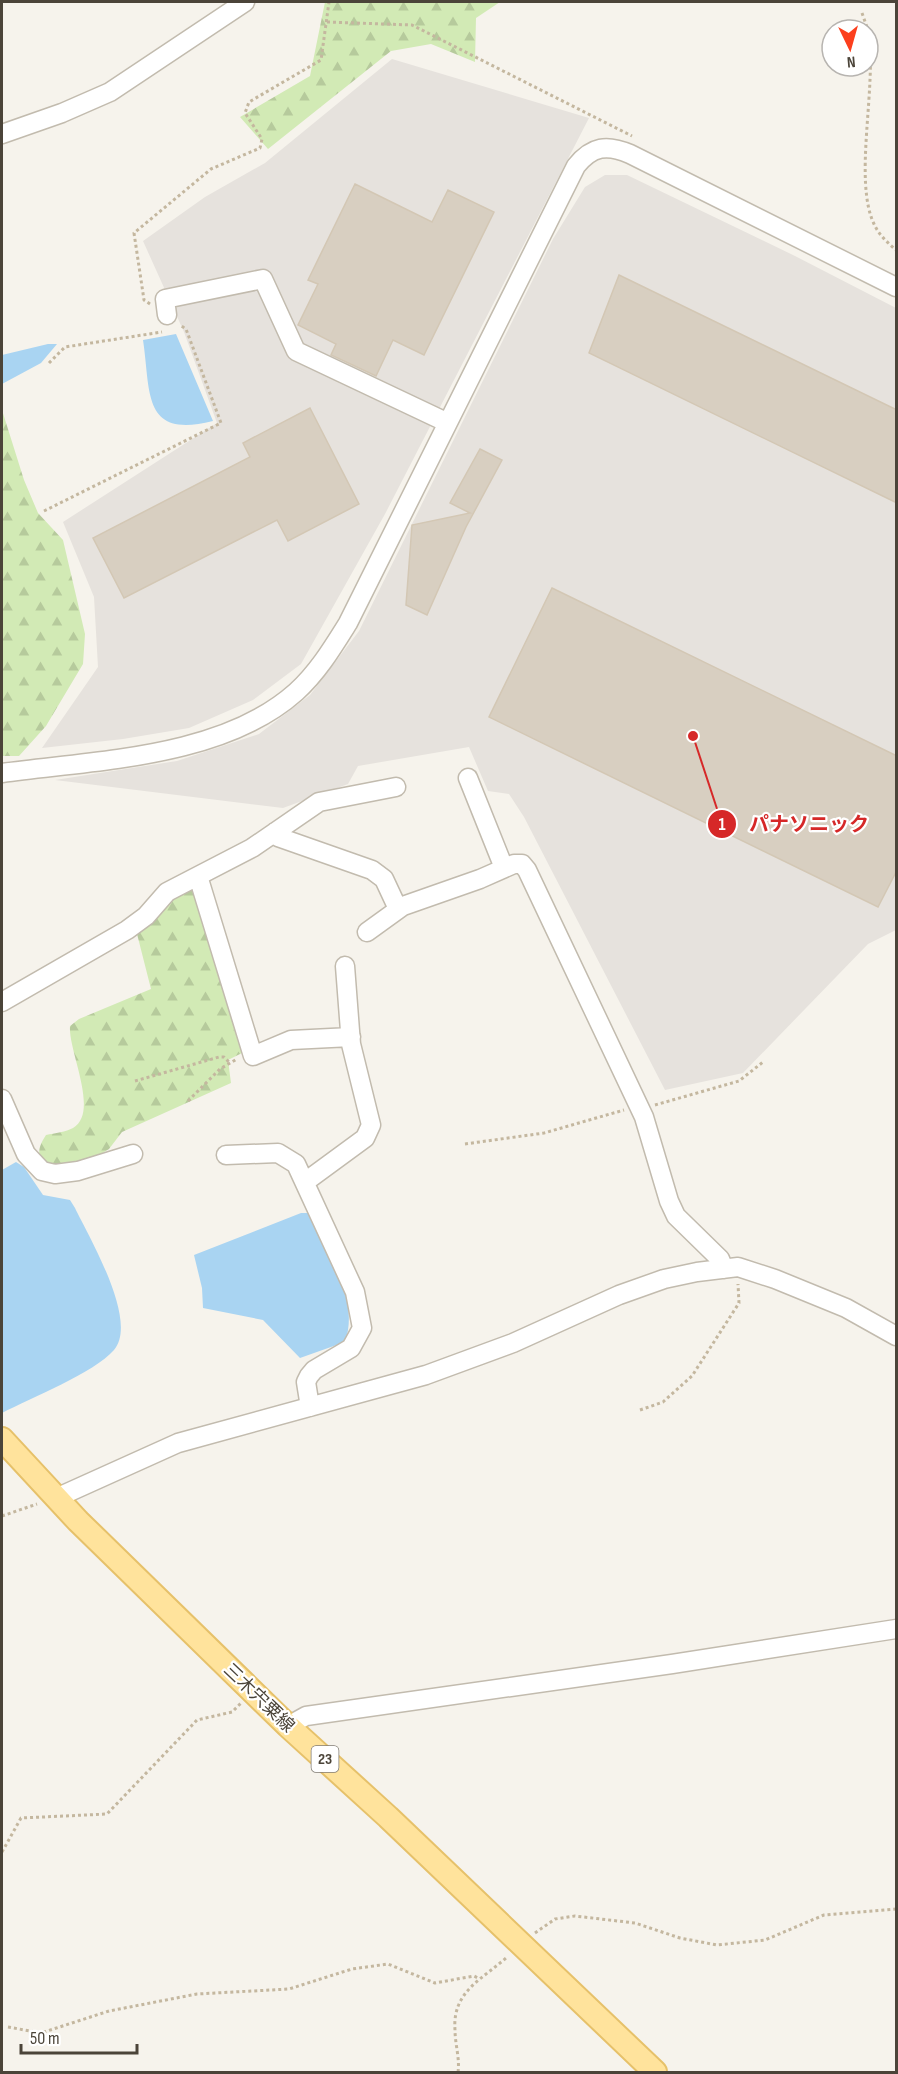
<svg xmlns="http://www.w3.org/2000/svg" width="898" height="2074" font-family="'Sofia Sans Condensed','Noto Sans JP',sans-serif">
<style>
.industrial{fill:#e6e2dd}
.forest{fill:url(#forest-firs)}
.water{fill:#a9d4f2}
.building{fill:#d8cfc1;stroke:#d3c7b4;stroke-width:1.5}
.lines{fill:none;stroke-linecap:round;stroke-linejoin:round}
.minor-casing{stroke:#c2bbae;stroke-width:21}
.major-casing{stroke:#e6c16a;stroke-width:26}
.path{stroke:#c4b79f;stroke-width:3;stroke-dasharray:3 3;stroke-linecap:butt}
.minor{stroke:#fff;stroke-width:18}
.major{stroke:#ffe39c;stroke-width:22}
.labels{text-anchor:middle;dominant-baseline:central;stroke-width:4.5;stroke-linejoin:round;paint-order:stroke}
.shield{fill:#fff;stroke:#817c74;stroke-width:1.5}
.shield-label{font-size:16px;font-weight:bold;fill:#4b4439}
.street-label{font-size:18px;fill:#4b4439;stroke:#fff}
.leader{fill:none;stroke:#d62828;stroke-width:2}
.callout-dot{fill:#d62828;stroke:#fff;stroke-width:2}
.mark-label{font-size:18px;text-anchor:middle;font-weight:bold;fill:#fff}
.callout-label{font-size:20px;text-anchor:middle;font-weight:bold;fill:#d62828;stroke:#fff;stroke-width:4.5;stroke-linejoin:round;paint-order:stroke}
</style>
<defs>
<pattern id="forest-firs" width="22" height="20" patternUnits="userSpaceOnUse" patternTransform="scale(1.5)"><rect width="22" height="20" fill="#d2eab5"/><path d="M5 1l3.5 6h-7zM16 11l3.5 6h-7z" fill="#b6ca9c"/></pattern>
</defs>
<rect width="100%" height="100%" fill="#f6f3ec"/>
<path class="industrial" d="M392 59 589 118 385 514 301 664 253 700 189 728 123 739 42 748 98 667 94 597 63 522 217 423 184 332 143 241 205 197 265 163Z
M605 175H627L795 256 896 308V930L868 944 743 1073 665 1090 524 817 509 794 488 791 469 747 358 766 348 784 283 808 55 780 177 761 259 734 310 695 359 631 553 239 585 187Z"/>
<path class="forest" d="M325 2H500L476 18 475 62 431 44 391 51 268 149 240 117 310 76Z
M2 410 24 480 38 513 63 540 85 634 83 664 46 726 19 756H2Z
M195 884 246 1051 228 1060 231 1083 122 1132 109 1149 93 1159 56 1166 42 1164C37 1152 39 1146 46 1135 55 1133 66 1132 73 1128 100 1112 68 1051 70 1026L79 1019 151 989 136 930 167 900Z"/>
<path class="water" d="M176 334 213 421C142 439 151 393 143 340Z
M48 344H57L41 363 2 384V355Z
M16 1162 24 1167 43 1195 70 1200 75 1208C89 1237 139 1321 114 1350 94 1373 31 1398 2 1413V1170Z
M301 1213H309C328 1250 360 1300 345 1342L300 1358 263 1320 203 1308 202 1288 194 1255Z"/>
<path class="building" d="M355 184 432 222 448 190 494 212 424 355 393 340 376 376 331 355 336 344 298 325 318 284 308 280Z
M619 275 897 410V503L589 353Z
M310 408 359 504 288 541 277 520 124 598 93 538 250 457 243 443Z
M480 449 502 460 466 527 427 615 406 605 412 525 470 513 450 503Z
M552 588 897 756V870L878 907 489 717Z"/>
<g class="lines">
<defs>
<path id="minor" d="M2 134 62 113 110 92 245 2
M167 315 165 299 263 279 296 351 446 422
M2 773C96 760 222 758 296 692 318 672 333 647 348 623L576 166C592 146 607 144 630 154L896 287
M468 778 504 868
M275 832 278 837 372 870 384 879 398 909
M198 876 253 1056 291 1040 351 1037
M367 932 403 906 480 879 514 864H522L527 870 644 1117 669 1201 676 1216 720 1259 724 1269
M2 1002 127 930 146 916 167 892 252 848 319 802 396 787
M2 1099 26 1154 42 1171 55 1174 78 1171 133 1154
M226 1155 278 1153 296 1164 355 1292 362 1328 351 1348 314 1370 309 1376 306 1382 310 1407
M305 1182 365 1138 371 1125 351 1044 345 966
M56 1498 178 1443 426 1375 513 1343 619 1295 664 1279 697 1272 738 1267 775 1279 846 1308 896 1336
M288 1726 306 1716 672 1664 896 1629"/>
<path id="major" d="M2 1439 78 1521 288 1726 388 1817 655 2072"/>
</defs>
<use href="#minor" class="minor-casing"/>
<use href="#major" class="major-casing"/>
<path class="path" d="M862 13 868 30
M327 22 412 25 632 136
M868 31C878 85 852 182 875 226 880 236 888 243 896 250
M150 304 144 300 134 233 211 169 260 148 262 139 245 113 249 102 321 60 329 2
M49 363 65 347 162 332
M44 511 221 423 186 329 180 325
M135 1081 219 1057H224L230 1063
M188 1101 220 1069 237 1059
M655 1105 739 1081 763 1062
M465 1144 544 1133 624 1110
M640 1410 663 1402 692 1376 739 1303 738 1284
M2 1516 37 1504
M2 1852 21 1818 107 1814 197 1720 232 1712 241 1703
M535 1933 555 1919 575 1916 635 1923 680 1938 717 1945 765 1940 824 1915 896 1909
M8 2027 41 2033 109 2011 197 1994 289 1989 352 1969 388 1964 435 1983 474 1976 478 1978
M458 2072C460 2059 455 2044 455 2030 452 1991 483 1979 507 1957"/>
<use href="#minor" class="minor"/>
<use href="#major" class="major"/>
</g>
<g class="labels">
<rect class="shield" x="311.5" y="1746" width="27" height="26" rx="4.5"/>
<g class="shield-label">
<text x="325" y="1759">23</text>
</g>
<g class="street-label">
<text transform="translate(259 1698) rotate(44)">三木宍粟線</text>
</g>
</g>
<path class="leader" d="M693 736L722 824"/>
<g class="callout-dot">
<circle cx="693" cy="736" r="6"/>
<circle cx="722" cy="824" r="15"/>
</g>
<g class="mark-label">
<text x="722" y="830">1</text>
</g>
<g class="callout-label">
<text x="809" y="831">パナソニック</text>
</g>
<rect width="898" height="2074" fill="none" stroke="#4b4439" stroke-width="6"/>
<g transform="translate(850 48) rotate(175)"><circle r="28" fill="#ffffff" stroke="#b7b4b0" stroke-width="1.5"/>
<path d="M0-4.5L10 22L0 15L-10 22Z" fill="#fc3f1d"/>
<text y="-9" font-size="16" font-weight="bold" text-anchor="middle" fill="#4b4439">N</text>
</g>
<path d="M21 2044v9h116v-9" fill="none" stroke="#4b4439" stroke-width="3"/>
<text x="30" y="2044" font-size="18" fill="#4b4439" stroke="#ffffff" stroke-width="4.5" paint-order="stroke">50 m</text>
</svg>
